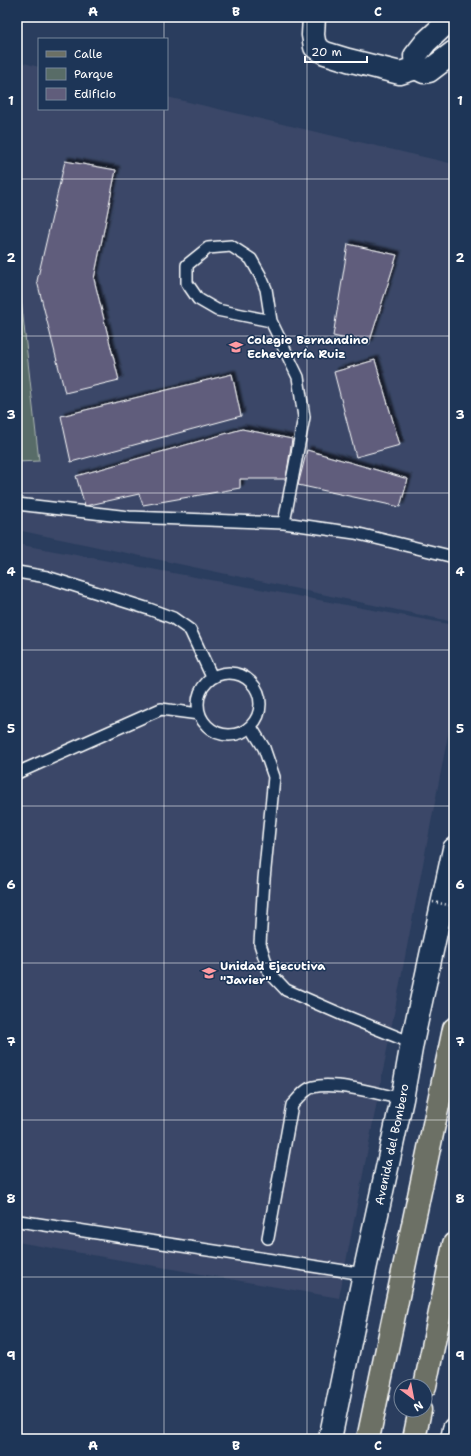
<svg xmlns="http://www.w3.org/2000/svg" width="471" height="1456" font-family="'Shantell Sans',sans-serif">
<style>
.built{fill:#3a4767}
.green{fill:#586c67;stroke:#acb6b3}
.building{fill:#605d7b;stroke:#fff;filter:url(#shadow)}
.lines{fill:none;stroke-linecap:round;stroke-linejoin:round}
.lane-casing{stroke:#fff;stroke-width:14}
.street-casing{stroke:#fff;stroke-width:25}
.secondary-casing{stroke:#fff;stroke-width:25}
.primary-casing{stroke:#fff;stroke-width:25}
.lane{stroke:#1d3557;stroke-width:11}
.street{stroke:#1d3557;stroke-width:22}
.secondary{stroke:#1d3557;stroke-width:22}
.primary{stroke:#6c7065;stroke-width:22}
.path-bridge{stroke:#fff;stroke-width:2.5;stroke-dasharray:1 3;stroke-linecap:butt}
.grid{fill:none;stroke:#fff;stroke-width:1;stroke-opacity:0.55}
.labels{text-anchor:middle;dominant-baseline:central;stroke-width:3;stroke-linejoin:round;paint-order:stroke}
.poi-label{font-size:12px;font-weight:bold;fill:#fff;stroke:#1d3557;text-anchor:start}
.street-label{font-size:12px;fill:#fff;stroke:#1d3557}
.neatline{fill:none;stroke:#fff;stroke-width:1.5}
.grid-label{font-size:13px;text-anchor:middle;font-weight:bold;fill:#fff}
</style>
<defs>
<filter id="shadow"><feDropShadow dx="3.5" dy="-3.5" stdDeviation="1" flood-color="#0009"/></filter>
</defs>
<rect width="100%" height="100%" fill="#2a3d5e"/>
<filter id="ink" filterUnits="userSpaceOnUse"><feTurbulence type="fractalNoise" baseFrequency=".025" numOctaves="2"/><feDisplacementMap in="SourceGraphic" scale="8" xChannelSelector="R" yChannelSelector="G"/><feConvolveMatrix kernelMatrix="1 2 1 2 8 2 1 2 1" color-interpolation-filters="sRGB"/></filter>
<g filter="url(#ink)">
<path class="built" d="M17 61 39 67V109H167V97L454 164V622L17 530Z
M17 544 454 625V704L339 1298 17 1242Z"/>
<path class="green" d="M17 281H19L39 461 17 462Z"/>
<path class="building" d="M65 161 116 170 94 279 119 380 65 393 37 281Z
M348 244 397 255 369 344 333 336Z
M375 360 400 445 356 457 334 372Z
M232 374 241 416 71 462 61 416Z
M242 429 292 439 286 479H240V488L143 505 139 494 85 506 76 476Z
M307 450 408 479 400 507 298 485Z"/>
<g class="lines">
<defs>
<path id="lane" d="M271 321 217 310 198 299 187 283V265L208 248 231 246 251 259 260 275 266 289 271 321 298 377 304 417 284 523
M17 504 129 517 284 523 355 533 454 557
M17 572 47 577 149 609 173 618 190 630 212 677
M198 704a31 31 0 1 1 62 0a31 31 0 1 1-62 0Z
M251 727 264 748 274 777 264 879 260 944 269 972 286 990 343 1015 412 1043
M17 773 161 709 199 714
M17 1219 19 1221 364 1274
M268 1238 292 1105C298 1099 305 1089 313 1087 335 1081 379 1094 402 1099"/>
<path id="street" d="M314 17 313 35 315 47 325 53 348 60 400 73 416 68 424 72 429 71 454 52
M416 68 415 56 426 42 453 17"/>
<g id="secondary">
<path id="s1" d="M330 1439 364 1274 402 1099 412 1043 454 849"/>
<path d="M452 1439 454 1429"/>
</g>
<path id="primary" d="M425 1386 454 1244
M368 1439 454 1029
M414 1439 420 1410"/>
</defs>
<use href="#lane" class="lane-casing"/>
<use href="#street" class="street-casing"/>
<use href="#secondary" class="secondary-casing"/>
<use href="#primary" class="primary-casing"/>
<use href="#lane" class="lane"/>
<use href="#street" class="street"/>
<use href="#secondary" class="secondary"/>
<use href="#primary" class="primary"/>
<path class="path-bridge" d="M433 902 454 906"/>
</g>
</g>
<path class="grid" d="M164 17V39M307 17V1439M164 109V1439M17 179H454M17 336H454M17 493H454M17 650H454M17 806H454M17 963H454M17 1120H454M17 1277H454"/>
<defs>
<symbol id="school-bare" viewBox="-9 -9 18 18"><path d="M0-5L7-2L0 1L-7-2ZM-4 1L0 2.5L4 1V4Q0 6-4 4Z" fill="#ff9aa2" stroke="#1d3557" stroke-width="2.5" paint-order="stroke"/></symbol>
</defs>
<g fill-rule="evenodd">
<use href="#school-bare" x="226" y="337" width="20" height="20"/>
<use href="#school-bare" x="199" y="963" width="20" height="20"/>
</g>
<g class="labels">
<g class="poi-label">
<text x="247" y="340">Colegio Bernandino<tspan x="247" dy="14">Echeverría Ruiz</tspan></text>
<text x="220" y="966">Unidad Ejecutiva<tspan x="220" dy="14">"Javier"</tspan></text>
</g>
<g class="street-label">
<text stroke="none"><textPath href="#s1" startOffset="301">Avenida del Bombero</textPath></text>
</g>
</g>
<rect width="471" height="1456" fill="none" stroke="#1d3557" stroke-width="44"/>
<rect x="38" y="38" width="130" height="72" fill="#1d3557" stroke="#77869a"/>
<rect x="46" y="51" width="20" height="6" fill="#6c7065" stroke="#77869a"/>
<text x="74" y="58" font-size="12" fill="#ffffff">Calle</text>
<rect x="46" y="68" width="20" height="12" fill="#586c67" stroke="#77869a"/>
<text x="74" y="78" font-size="12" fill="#ffffff">Parque</text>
<rect x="46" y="88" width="20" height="12" fill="#605d7b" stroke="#77869a"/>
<text x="74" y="98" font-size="12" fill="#ffffff">Edificio</text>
<g transform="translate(413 1398) rotate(148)"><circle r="19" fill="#1d3557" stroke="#77869a"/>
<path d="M0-3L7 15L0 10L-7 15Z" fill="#ff9aa2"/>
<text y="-6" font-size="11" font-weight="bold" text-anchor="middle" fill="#ffffff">N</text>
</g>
<path d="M305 56v6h62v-6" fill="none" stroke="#ffffff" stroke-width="2"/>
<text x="311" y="56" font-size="12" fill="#ffffff" stroke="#1d3557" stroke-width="3" paint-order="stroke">20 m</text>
<rect x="22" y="22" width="427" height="1412" class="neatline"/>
<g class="grid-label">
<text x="93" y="16">A</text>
<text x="236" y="16">B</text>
<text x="378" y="16">C</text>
<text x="11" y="105">1</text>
<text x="460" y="105">1</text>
<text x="11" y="262">2</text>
<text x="460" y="262">2</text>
<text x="11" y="419">3</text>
<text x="460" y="419">3</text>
<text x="11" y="576">4</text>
<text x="460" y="576">4</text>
<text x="11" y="733">5</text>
<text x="460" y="733">5</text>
<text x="11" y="889">6</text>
<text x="460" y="889">6</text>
<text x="11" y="1046">7</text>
<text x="460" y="1046">7</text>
<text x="11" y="1203">8</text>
<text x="460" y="1203">8</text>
<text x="11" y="1360">9</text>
<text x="460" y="1360">9</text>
<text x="93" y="1450">A</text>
<text x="236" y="1450">B</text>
<text x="378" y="1450">C</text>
</g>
</svg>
